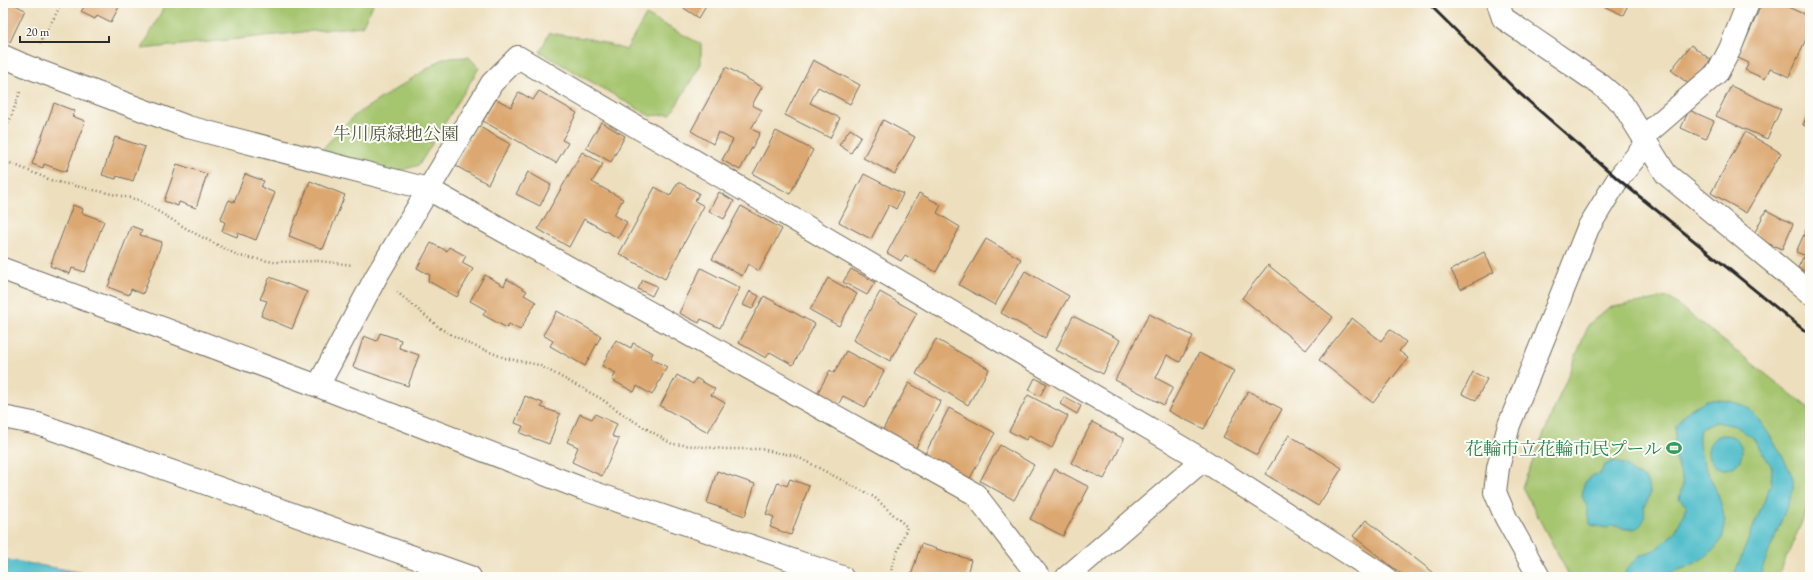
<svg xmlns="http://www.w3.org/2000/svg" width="1813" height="580" font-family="'EB Garamond','Noto Serif JP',serif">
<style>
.green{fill:#a5c56e;stroke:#68784c}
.water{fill:#50bdca;stroke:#3e747a}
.building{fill:#dca770}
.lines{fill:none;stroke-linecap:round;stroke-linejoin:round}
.street-casing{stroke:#6f6a5e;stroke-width:24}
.secondary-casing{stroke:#6f6a5e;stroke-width:24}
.path{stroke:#6f6a5e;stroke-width:2.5;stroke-dasharray:1 3;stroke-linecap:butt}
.street{stroke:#fff;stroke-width:22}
.secondary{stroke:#fff;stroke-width:22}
.rail{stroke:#2b2b2b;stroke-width:3}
.labels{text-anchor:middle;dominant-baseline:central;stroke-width:4;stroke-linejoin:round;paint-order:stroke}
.park-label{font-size:18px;fill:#50593f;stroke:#fdfcf7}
.leisure-label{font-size:18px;fill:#27864d;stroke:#fdfcf7;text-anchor:end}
</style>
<rect width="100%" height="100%" fill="#fdfcf7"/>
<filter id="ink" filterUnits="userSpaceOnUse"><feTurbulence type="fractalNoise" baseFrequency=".025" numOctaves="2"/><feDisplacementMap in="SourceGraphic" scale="8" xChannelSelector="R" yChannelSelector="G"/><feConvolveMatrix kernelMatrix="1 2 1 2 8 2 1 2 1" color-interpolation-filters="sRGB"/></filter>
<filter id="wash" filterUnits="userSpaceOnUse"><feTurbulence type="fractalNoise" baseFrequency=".012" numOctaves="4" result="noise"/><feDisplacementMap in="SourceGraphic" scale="16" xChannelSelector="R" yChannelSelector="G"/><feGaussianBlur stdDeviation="0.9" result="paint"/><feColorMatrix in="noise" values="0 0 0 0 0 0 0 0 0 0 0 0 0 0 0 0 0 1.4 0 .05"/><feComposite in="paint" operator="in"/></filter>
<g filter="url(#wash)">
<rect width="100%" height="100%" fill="#eddfbd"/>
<path class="green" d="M166 3H374L362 26 142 49Z
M646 15 701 44V64L671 114 650 116 540 52 549 33 591 39 626 50Z
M469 57 479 68 419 165 393 173 321 150 355 115 444 58Z
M1668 297 1810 409V503L1778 577H1570L1522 487 1589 324 1608 308Z"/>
<path class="water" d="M1707 400C1723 400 1735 400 1749 409 1759 416 1790 466 1793 479 1794 483 1793 487 1793 491L1759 577H1733L1771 484 1772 467 1753 438 1736 426 1716 422 1700 429C1694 457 1714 479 1721 504 1724 513 1726 529 1722 538 1713 559 1676 573 1655 577 1645 579 1634 577 1624 577L1626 570 1638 557 1656 549 1675 532 1687 507 1679 498 1683 484 1674 450 1676 426 1683 416 1692 408Z
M1708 452a17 17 0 1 1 34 0a17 17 0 1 1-34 0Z
M1614 461 1626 465 1634 474 1644 477C1651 489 1653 494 1644 506 1648 529 1633 534 1614 525L1607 528 1591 525C1585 513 1591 509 1582 497L1584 482 1594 475 1600 474 1605 465Z
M3 559 109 577H3Z"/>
<g id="blocks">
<path class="building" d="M3 3H11L25 10 10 42 3 39Z
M86 3H121L111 22 97 15 95 19 81 12Z
M676 3H708L699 18Z
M1597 3H1629L1623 15Z
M1762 3H1779L1810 17V30L1789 77 1770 68 1765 79 1745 70 1749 63 1738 58Z
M1691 45 1711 60 1691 86 1671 70Z
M813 60 860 85 850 104 818 87 810 103 840 118 830 138 785 115Z
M726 67 762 87 752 105 762 110 751 129 760 133 740 170 722 160 733 140 718 132 713 144 691 131Z
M1731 86 1781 109 1767 139 1716 116Z
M539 91 577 113 562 140 568 143 556 163 483 121 496 99 511 107 519 92 533 100Z
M54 103 75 111 72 116 85 121 66 172 44 164 43 168 32 164Z
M1810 108V128L1803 125Z
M1689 110 1714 121 1706 139 1681 128Z
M883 120 915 137 895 174 863 158Z
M601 122 625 136 611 162 586 148Z
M478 126 510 144 488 184 456 166Z
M850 129 861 136 851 153 839 145Z
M776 131 813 150 790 194 753 174Z
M1745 132 1781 153 1746 213 1711 193Z
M115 137 145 147 133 181 117 176 116 179 102 175Z
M582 152 603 164 592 182 623 199 614 215 627 222 618 238 584 219 569 247 538 229Z
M177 164 207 174 196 208 179 202 178 206 164 201Z
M528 172 551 185 540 206 516 194Z
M245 174 264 181 261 187 275 193 256 240 238 233 237 237 222 231 225 222 220 220 229 200 234 202Z
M864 174 903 194 896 209 889 205 871 239 839 222Z
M310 181 345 195 323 249 289 236Z
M678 182 699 193 695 201 704 206 665 279 619 254 655 187 670 196Z
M719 192 734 201 724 219 709 211Z
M919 193 941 205 937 213 960 227 936 272 905 255 901 261 887 253Z
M73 205 83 209 82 213 104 221 85 272 72 268 70 274 50 266Z
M741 206 782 229 759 271 748 264 742 276 712 259Z
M1766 210 1793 224 1782 249 1764 242 1755 232Z
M1810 221V273L1798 268 1804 255 1796 252Z
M131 226 142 230 140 235 162 242 143 294 131 289 129 295 108 287Z
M986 239 1021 259 995 305 959 285Z
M431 243 447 251 449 247 466 256 462 263 473 269 457 297 428 281 430 275 417 268Z
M1484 252 1494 272 1461 289 1451 270Z
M1268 265 1333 317 1306 350 1242 298Z
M701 268 740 288 720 328 701 319 699 323 679 313Z
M851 269 875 282 867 295 843 282Z
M1025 271 1069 296 1045 338 1001 313Z
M485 275 504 286 507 279 527 291 524 295 536 302 520 330 509 324 507 328 483 315 486 310 470 301Z
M270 277 307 292 292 329 261 316 267 301 260 299Z
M828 278 857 294 839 326 810 310Z
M643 280 657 286 652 296 638 289Z
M750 291 759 296 752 309 743 305Z
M880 292 917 313 890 361 853 340Z
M764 296 815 324 793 365 770 352 766 358 739 343Z
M557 311 601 336 585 366 550 346 553 341 543 335Z
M1149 314 1193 336 1180 362 1167 355 1156 378 1173 387 1164 405 1115 380Z
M1073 316 1120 340 1103 374 1056 350Z
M1352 318 1381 341 1390 329 1406 342 1399 351 1408 358 1373 403 1319 360Z
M380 333 401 340 399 348 419 355 408 386 353 367 364 336 377 341Z
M936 339 989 369 968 405 916 374Z
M616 340 631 348 633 343 653 353 650 358 667 367 652 395 637 386 634 392 612 380 616 373 602 366Z
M846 351 884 371 865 407 843 396 838 405 817 394 830 370 834 373Z
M1199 353 1234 371 1204 429 1168 411Z
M1473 372 1487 379 1476 400 1462 394Z
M677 375 693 384 696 378 715 389 711 395 725 403 708 432 660 406Z
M1035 378 1047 384 1040 396 1029 390Z
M909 383 941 401 914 451 881 433Z
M1248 391 1282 409 1257 455 1223 437Z
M1028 395 1068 416 1052 448 1029 436 1026 440 1009 431Z
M525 396 543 403 541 407 560 414 549 444 520 433 523 426 515 423Z
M1064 397 1081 406 1077 414 1060 404Z
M949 408 995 433 969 480 924 456Z
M580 414 592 419 595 414 617 424 612 436 619 439 602 476 572 462 578 447 567 442Z
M1092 422 1124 439 1104 479 1071 463Z
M1289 435 1342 468 1318 506 1265 474Z
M1000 445 1034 465 1014 500 980 481Z
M1055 469 1089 487 1063 536 1030 519Z
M717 471 755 484 745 516 707 503Z
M790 479 809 486 791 535 770 527 774 517 766 514 778 482 787 486Z
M1366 520 1439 577H1405L1353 536Z
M921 544 971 560 966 577 911 576Z"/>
</g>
</g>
<g filter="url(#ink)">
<use href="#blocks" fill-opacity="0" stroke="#6f6a5e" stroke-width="1"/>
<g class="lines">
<defs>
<path id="street" d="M1498 3 1503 18 1601 85 1622 103 1666 174 1810 293
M3 56 28 67 188 127 428 189 975 494 1039 577
M1643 137 1718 72 1730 49 1748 3
M3 269 318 386 583 489 842 577
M318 386 376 277 492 83 518 57 1203 460 1385 577
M1067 577 1203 460
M1539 577 1506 518 1495 492 1498 468 1509 425 1588 228 1618 179 1647 143"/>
<path id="secondary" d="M3 417 38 424 470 577"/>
</defs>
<use href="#street" class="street-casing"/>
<use href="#secondary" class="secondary-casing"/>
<path class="path" d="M40 43 62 3
M3 129 10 120 20 92
M3 160 53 181 139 200 194 233 239 256 274 262 319 261 353 265
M397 292 441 329 467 343 505 358 539 365 600 398 627 417 672 444 726 449H760L796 456 874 497 907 527 892 566 890 577"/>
<use href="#street" class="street"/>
<use href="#secondary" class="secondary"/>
<path class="rail" d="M1428 3 1518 92 1618 179 1810 335"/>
</g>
</g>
<defs>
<symbol id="stadium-bare" viewBox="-9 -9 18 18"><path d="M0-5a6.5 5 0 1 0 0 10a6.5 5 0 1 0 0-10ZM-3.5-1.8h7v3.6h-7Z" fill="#2e9e5b" stroke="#fdfcf7" stroke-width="2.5" paint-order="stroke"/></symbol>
</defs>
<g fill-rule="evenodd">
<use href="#stadium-bare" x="1663" y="437" width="22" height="22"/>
</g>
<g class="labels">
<g class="park-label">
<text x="396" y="133">牛川原緑地公園</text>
</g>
<g class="leisure-label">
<text x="1662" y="448">花輪市立花輪市民プール</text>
</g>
</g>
<rect width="1813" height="580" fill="none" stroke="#fdfcf7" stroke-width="16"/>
<path d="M20 36v6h89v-6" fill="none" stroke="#2b2b2b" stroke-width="2"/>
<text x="26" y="36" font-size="12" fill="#2b2b2b" stroke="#fdfcf7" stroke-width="3" paint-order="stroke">20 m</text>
</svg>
